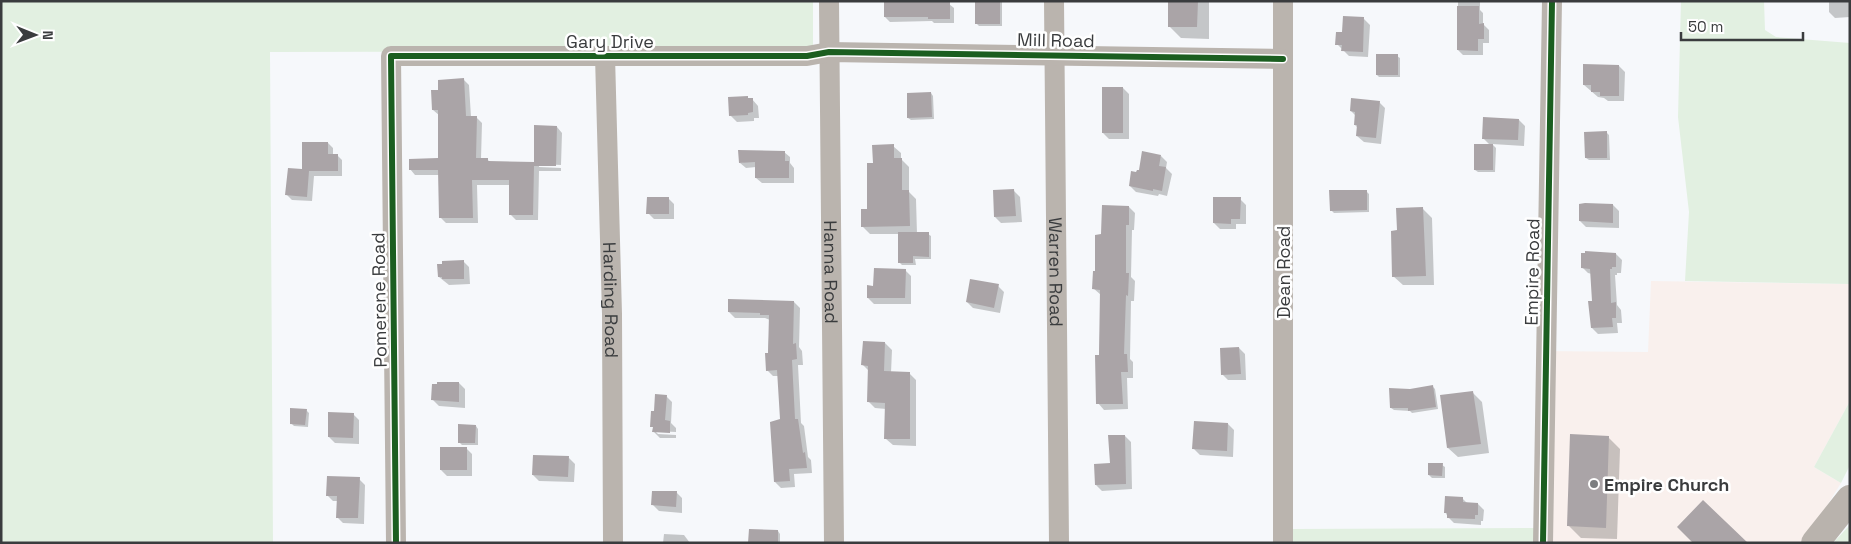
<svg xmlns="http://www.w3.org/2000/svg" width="1851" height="544" font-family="'Space Grotesk',sans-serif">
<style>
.industrial{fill:#f9f0ed}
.green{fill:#e2f0e1}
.shadow{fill:#0003}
.building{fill:#aaa4a7}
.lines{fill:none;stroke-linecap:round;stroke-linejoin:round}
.street{stroke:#bab4ae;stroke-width:20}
.secondary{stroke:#b9b3ad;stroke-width:28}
.cycleway-casing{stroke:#fff;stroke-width:9}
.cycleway{stroke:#1b5e20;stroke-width:6}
.poi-dot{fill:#7c7e80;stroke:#fff;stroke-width:2}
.labels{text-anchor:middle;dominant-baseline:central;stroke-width:5;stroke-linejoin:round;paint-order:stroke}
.street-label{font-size:18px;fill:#3a3c3e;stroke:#fff}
.poi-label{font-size:18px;font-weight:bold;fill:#3a3c3e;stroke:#fff;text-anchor:start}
</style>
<rect width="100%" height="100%" fill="#f6f8fb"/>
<path class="industrial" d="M1651 281 1850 284V401L1814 467 1841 483 1820 517 1800 543H1535L1538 351 1648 352Z"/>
<path class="green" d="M1 1H813V47L804 51 270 52 273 543H1Z
M1681 1H1764L1765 30 1776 37 1850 43V284L1685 281 1689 212 1678 117Z
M1850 401V465L1841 483 1814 467Z
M1850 524V543H1833L1848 527Z
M1535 528V543H1290V529Z"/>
<path class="shadow" d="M885 1H925V4H949L954 8V23H934L932 21 890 22 885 17Z
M976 1H1002V26H979L976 23Z
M1170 1H1209V39L1181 38 1169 26Z
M1458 1H1480V10L1483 13V24L1489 30V43H1483V55H1463L1458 50Z
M1829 1H1850V17L1835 18 1829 12Z
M1364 19 1370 25 1368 57 1349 56 1337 44 1343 33Z
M1397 56 1400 58V77H1379L1377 75Z
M1619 66 1625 72 1624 101H1608L1604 98 1598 97 1584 85Z
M463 79 469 85 471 117H476L482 123 481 159H487L490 162 535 163 557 127 562 133 561 165 539 164V167L561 168V171H539L538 220H516L510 214 511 185H477L478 223H446L441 218 439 175H415L410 169 439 159 440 116 433 110 440 91Z
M1123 88 1129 94V139H1109L1103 133Z
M931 93 933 96 934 119 911 120 908 118Z
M749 99H752L758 106 759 118H754V121L737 122 730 115Z
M1379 102 1385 108 1381 144 1364 142 1357 136 1358 128 1355 125 1356 116 1351 111Z
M1519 120 1525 126 1524 146 1492 144 1496 148 1495 172H1478L1475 170 1490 145 1483 138Z
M1606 132 1609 135 1610 160H1589L1586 158Z
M328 143 333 148V155H337L342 160V176H314L312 201 292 200 287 195 303 170Z
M893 146 901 153V159L909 167V192L916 199 917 234H928L931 236V259H915L916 265H902L899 262V234H870L862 226 868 210 874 164Z
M784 152 790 157V163L794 168V183H762L756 178V167L746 168 740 163Z
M1161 156 1167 162 1166 168 1172 174 1167 196 1159 194 1158 196 1136 192 1130 186Z
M1014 191 1020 197 1022 222 1001 223 995 217Z
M1366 191 1369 194V212L1334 213 1331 210Z
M668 198 674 204V219H654L648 213Z
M1240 199 1246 205V224H1236V229H1220L1214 223Z
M1613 205 1619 211V228L1586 227 1580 221Z
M1129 207 1135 213 1134 230H1132L1131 277 1135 281 1134 301H1131L1130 359 1133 362V378H1127L1128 409 1104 410 1098 403 1101 295 1093 288 1103 235Z
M1423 209 1432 218 1434 285H1403L1393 276 1398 232Z
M1616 254 1622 260 1621 273H1617V275H1615L1617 305 1621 310 1622 323H1617L1618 333 1598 334 1592 328V274L1588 273 1582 267Z
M463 261 469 267 470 284 449 285 439 277Z
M905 270 911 276V304H874L868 298 874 287Z
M998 286 1004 292 1000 313 973 308 967 302Z
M794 302 800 308 799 347 802 351 803 365H798L801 423 804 426 808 457 811 460 812 473 794 474 795 487 781 488 775 482 782 420 779 376H773L767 370 770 320 765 318H735L729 312Z
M885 343 892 350 891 373H909L916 380V446L893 445 886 439V409L875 408 868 401 869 371 863 365Z
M1239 348 1245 354 1246 380H1228L1222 374Z
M459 383 465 389V408L439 406 433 400Z
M1433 387 1435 389 1438 409 1412 413 1410 411 1394 410 1391 408 1410 390Z
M1473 393 1482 402 1489 453 1458 457 1448 448 1442 397Z
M666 396 672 402 671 423 676 428V432L655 431 658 434 676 435V438H660L654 432V428L652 426 655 412Z
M306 410 309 413 308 427 294 426 291 423Z
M353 414 359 420V444L335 443 329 437Z
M1228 424 1234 430 1233 457 1200 455 1194 449Z
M476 426 478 429V445H462L459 442Z
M1125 436 1131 442 1132 489 1102 491 1096 485 1111 464Z
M1608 437 1620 449 1617 539 1581 538 1569 526Z
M466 448 472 454V476H447L441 470Z
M569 458 575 464 574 482 539 481 533 475Z
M1442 465 1445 467V478H1432L1429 475Z
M359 479 365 485 364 524 343 523 337 517 338 501H333L327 495Z
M676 492 682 498V513L659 511 653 505Z
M1462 498 1467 503 1478 504 1484 510 1483 521H1481V525L1454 523 1448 517 1445 512Z
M778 531 780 534V543H750Z
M664 534 684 535 690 543H663Z"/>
<path class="building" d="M884 1 950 2V19H928V17H884Z
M975 1H1000V24H975Z
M1168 1H1198L1197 27H1168Z
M1457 6H1479V24L1484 23V39H1478V51L1457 50Z
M1343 16 1364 17 1363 52 1341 51 1342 45H1335L1336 32H1342Z
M1376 54H1398V75H1376Z
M1583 64 1619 65V96H1600V92H1591V85H1583Z
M464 78 466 116H477L476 158H488V161L534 162V125L557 126 556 166H534L533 215H509V180H472L473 218H439L438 170H409V159L438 158V110H432L431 90H438V80Z
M1102 87H1123V133H1102Z
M931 92 932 117 907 118V93Z
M748 96V98H753V112L748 113V115L729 116 728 97Z
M1351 98 1380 101 1376 138 1356 136 1357 125H1354L1355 112 1350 111Z
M1483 117 1519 119 1518 140 1482 139Z
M1607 131V158H1585L1584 132Z
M302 142H328V154H338V171H309L307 197 285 195 288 168 302 169Z
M894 144V158H902V190H909L910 226 861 227V209H867V163H873L872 145Z
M1474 144H1493V170H1474Z
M738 150 785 151V161H789V178H755V162L739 163Z
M1142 151 1161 155 1159 166 1166 167 1162 191 1153 189V191L1129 186 1131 171 1136 172 1137 170H1139Z
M1014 189 1016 216 994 217 993 190Z
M1329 190H1367V210L1330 211Z
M647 197H669V214H646Z
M1213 197H1241L1240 219H1231V224L1213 223Z
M1585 203 1613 204V223L1579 221V204Z
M1102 205 1129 206V225H1126V273H1129L1128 296 1126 295 1124 354H1127L1128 372H1121L1123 404H1096L1095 355H1099L1100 290 1092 289 1093 271H1095V235L1101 234Z
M1423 207 1426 276 1392 277 1391 231 1397 230 1396 208Z
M898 232H929V257L913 256V263H898Z
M1585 251 1616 253V267H1612V269H1610L1611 303 1616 302V318H1612L1613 327 1591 328 1588 301H1592L1590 269 1581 268V253H1585Z
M464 260V279H442V277H438L437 264H442V261Z
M874 268 906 269 905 298H867V285L873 286Z
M970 279 999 284 994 308 966 302Z
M728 299 794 301 793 344 796 343 797 359 792 360 795 419H798L803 453 805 452 807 468 789 469 790 481 774 482 770 422 780 419 777 370 766 371 765 353H768L769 315H760V313L728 312Z
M863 341 885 342 884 371 910 372V439H884L885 403 867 402 868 366 861 365Z
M1239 347 1241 374 1221 375 1220 348Z
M437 382H459V402L431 400 432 384H437Z
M1433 385 1436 407 1408 411V408H1390L1389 388 1410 389Z
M1473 391 1481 444 1447 448 1440 395Z
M655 394 667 395 665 420 670 421V433L652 432 653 427H650L651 411H654Z
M290 408 307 409 305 425 290 424Z
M328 412 354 413 353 438 328 437Z
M1194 421 1228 423 1227 451 1192 449Z
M458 424 476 425 475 443H458Z
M1570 434 1609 436 1606 528 1567 526Z
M1108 435H1125L1126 484 1095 485 1094 464 1110 463Z
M440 447H467V470H440Z
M533 455 569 456 568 477 532 475Z
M1428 463H1443L1442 476 1428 475Z
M327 476 360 477 358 518H336L337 496H326Z
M652 491H677L676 507 651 505Z
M1445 496 1463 497V502L1478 503V515H1475V519L1447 518V513H1444Z
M1703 500 1748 543H1693L1677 527Z
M749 529 778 530V543H748Z"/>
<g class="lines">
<g class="street">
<path id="s1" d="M829 1 834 543"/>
<path id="s2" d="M1054 1 1059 543"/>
<path d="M1283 1V543"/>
<path id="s3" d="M605 56 612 314 613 543"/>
<path d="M396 543 391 56H807L829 52 1283 59"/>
<path d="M1543 543 1552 1"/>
</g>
<path class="secondary" d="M1815 543 1850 499"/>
<defs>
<path id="cycleway" d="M396 543 391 56H807L829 52 1283 59
M1543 543 1552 1"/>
</defs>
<use href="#cycleway" class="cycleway-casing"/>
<use href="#cycleway" class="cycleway"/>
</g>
<circle class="poi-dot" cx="1594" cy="484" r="5"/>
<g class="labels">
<g class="street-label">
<text transform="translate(1056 40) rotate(1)">Mill Road</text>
<text x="610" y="41">Gary Drive</text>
<text stroke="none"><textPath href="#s1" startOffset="271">Hanna Road</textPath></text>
<text stroke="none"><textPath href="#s2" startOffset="271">Warren Road</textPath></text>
<text transform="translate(1283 272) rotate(-90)">Dean Road</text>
<text transform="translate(1532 272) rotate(-89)">Empire Road</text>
<text stroke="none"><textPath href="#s3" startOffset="244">Harding Road</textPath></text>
<text transform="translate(379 300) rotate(-91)">Pomerene Road</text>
</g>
<g class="poi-label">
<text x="1604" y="484">Empire Church</text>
</g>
</g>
<rect width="1851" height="544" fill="none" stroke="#3a3c3e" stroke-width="5"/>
<g transform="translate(35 35) rotate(91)" stroke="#ffffff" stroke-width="4" paint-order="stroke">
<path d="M0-4L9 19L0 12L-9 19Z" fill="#3a3c3e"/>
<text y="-8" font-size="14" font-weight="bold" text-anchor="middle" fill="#3a3c3e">N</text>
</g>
<path d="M1681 32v8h122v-8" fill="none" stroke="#3a3c3e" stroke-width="2.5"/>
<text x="1688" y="32" font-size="15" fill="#3a3c3e" stroke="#ffffff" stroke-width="4" paint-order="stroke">50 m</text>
</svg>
